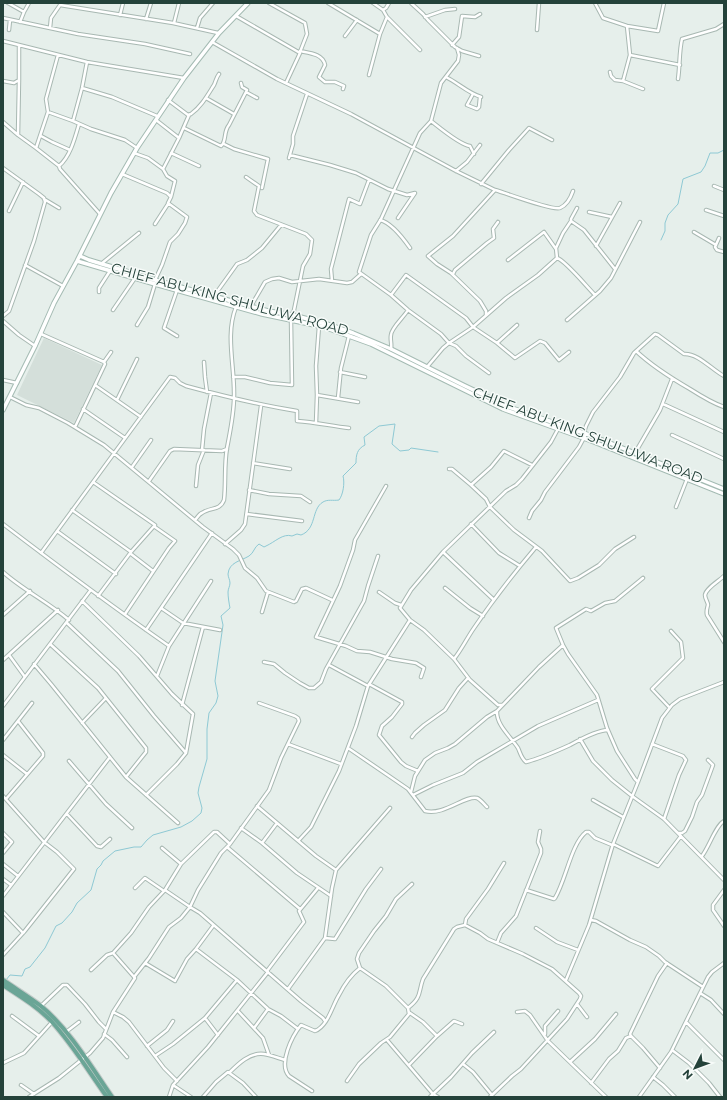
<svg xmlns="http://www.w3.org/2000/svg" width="727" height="1100" font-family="Montserrat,sans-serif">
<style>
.built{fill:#d4dfda}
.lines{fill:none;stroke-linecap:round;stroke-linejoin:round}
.stream{stroke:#8ec9d4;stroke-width:1}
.street-casing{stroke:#a8b8b2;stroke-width:4.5}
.secondary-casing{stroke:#a4bbb3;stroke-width:5.5}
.primary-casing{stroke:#c2cac8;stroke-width:6}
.street{stroke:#fff;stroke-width:2.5}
.secondary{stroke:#fff;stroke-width:3.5}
.primary{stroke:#6aa596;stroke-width:4}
.labels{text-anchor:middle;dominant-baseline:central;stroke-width:3;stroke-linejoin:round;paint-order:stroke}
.street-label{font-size:14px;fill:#24423a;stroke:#f7fbf9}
</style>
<rect width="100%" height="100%" fill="#e6efeb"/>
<path class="built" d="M44 338 102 365 74 423 17 395Z"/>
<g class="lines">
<path class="stream" d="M661 240 665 231V223L668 215 678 204 683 179 701 172 705 166 710 153H718L724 150
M6 980 10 975 22 976 25 969 30 967 45 948 56 926 62 923 72 912 77 903 91 890 97 869 101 865 103 861 115 851 134 847H141L147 840 153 835 181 827 192 821 201 813 202 808 198 793 199 787 207 759V729L209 713 216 703 218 696 215 681 223 625 221 616 230 608C229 603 228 597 228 592 228 589 230 586 230 583 230 580 228 577 228 574 229 562 241 561 249 556 254 553 254 547 259 544L264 547 266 546C275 542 283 533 292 536L297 534 301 535C317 529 311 509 323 502 328 499 333 501 339 500 343 495 345 483 343 476L356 463C356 455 357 449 365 445L364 437 379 426 395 424 392 444 400 451 409 450 411 448 438 452"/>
<defs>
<path id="street" d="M8 3 24 12 20 22
M269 3 305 23 307 34 300 52
M328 3 380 34 387 17 383 10
M373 3 383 10 386 8 389 3
M411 3 423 14 428 20 455 47 462 51 479 56
M595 3 603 18 627 26 658 31 664 3
M24 12 29 3
M120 15 123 3
M236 16 300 53 286 83
M387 17 420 50
M425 17 445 10 455 9
M3 18 78 34 145 44 190 54
M146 19 151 3
M174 23 179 3
M50 28 51 18 60 5 173 23 218 33
M197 28 200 18 213 3
M9 30 10 20
M537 30 539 3
M345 36 357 20
M3 41 87 62 184 78
M212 42 277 79 351 114 456 171 495 190 453 236 428 256 437 264 451 273 480 301 486 311V315
M452 45 459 37 462 16 475 17 480 14
M457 48 459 55 458 61 441 83 431 121 420 133 381 219 371 235 359 272 391 295 408 310 441 334 449 343 456 346 466 356 489 373
M300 51C310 53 323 54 325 65L319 77 325 82H335L344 86 343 89
M630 55 680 65
M610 72 611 76 615 80 623 81 643 89
M369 75 380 34
M446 77C458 83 468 93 481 97
M678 79C680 66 679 52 682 39L716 29 724 24
M3 81 14 83 19 80V46
M623 81 630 55 627 26
M82 88 112 97 157 116
M246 92 257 98
M473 94 467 105 477 109 479 107 480 97
M206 98 234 114
M168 100 188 115 191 114C201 107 207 96 214 85 216 81 216 78 219 74
M48 112 73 121 91 129 125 140 137 148
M156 120 179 138 163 169
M73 121 82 88 87 62
M431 121C440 128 460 145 470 146L474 154
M3 122 18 135 36 148 48 112 46 99 58 55
M79 124C75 138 70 157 59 166L60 169 100 214
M184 128 221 146C227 141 223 132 229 125L247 90 242 87 241 83
M18 135 19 80
M41 136 52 142 70 150
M179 138 189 115
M224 144 234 149 268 159 262 188
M36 148 59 166
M134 153 148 158 163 169 167 176 175 181 171 197
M171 153 199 166
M290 155 330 165 356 173 388 189 407 195 415 193 398 218
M289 158 293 144V136L307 94
M3 168 39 194 44 198 45 202 34 241 9 311 3 316
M456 171 467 162 480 145
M122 174 167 193 171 197 168 203 187 217 185 223 178 234 170 242 162 265 155 280
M246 177 259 186 254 211 257 215 306 234 312 240 310 254 303 266 293 315
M481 184 509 150 529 128 552 140
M714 186 724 190
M495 190C506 193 553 211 560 208 567 205 571 197 573 191
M44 199 59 208
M706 210 724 216
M9 211 23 182
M589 212 612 217
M380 220C392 223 403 238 410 248
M571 221V219L577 208
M155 224 168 204
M694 232 716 245
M719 238 715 247 717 250 724 252
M596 246 620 203
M557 258 556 248 563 233 571 221 584 230 615 269
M508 260 544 232 556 249
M101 264 139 233
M25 265 63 286
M453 274 455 270 487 243 494 238 493 229 498 222
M332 281 331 269 349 199 360 204 369 180
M177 290 164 328 177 336
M99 292V288L110 271
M391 295 406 275 466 318 473 327 497 343 517 325
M214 296 237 264 247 260 262 248 281 225
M251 306 265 282 272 279 279 278 292 282 319 279 347 283 352 282 361 274
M113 310 135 278
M567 320 600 291 611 278 640 222
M3 321 19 335 35 346
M137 325 148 307 155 284
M41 334 104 362
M497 343 515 358 540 341 545 343 559 360 569 352
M391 349C392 344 390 339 391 335 391 328 404 317 408 310
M636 351C652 366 671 378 690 389 701 396 712 403 724 407
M204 362 205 377 207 392
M427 367 443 348 449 343 473 327 506 298 538 275 557 258C565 260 587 287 595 295
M340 372 365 377
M233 377H245L270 383 292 385 291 320
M3 380 17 383
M95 385 141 417
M317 395 316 366 319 326
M10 397 26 405 39 408 68 423 104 445 203 527 233 549 239 555 245 568 257 578 266 591 294 602 296 601 302 589 306 588 332 600
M338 398 341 368 349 336
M117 400 137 359
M663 404 724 432
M83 409 125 438
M316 423 317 395 358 402
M75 427 105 364 104 362 111 352
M584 433 586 426 593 412 620 377 634 353 655 334 658 335 684 354C698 353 712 370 724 376
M672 435 724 459
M202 450 204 429 211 393
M635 453 660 410 672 379
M253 463 290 469
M132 467 151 440
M449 469H452L471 485 486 499 490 507 514 530 542 551 570 581 578 578 599 565 615 549 634 537
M149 481 170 451 174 449 222 451 227 449
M93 482 155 525 131 552 98 596
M471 485 491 467 504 451 532 465
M196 486 198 465 204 450
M386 486 355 540 353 550 340 586 316 637 346 646 357 651 370 652 392 659 416 663 424 668 421 677
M249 490 269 494 301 496 310 502
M676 507 687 479
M72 510 131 552
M247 514 302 521
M529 518 532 511 541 500 545 492 579 447 586 434
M195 520C197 518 199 514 202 513 210 507 220 511 224 500 226 483 224 465 227 448 230 432 234 414 234 397 235 367 225 335 236 307
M3 524C58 566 113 607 169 646
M471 524 499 553 520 566
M57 531 116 574
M225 544 241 530 245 524 261 406
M443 552 494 600
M41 553 170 377 175 378 180 383 186 386C223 396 259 405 297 411V421C315 422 331 426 349 428
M131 554 153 571
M3 572C23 590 48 602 69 620
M724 576C719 581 706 588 705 595 705 599 708 602 708 605 707 609 706 611 707 615L724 642
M445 588 470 608 483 616
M379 592 395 603 401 605
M82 601 139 656 172 694 193 714 186 753 177 764 146 795
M161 608 183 623 220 630
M262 612 268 592
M125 614 169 548 175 541 155 527
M3 615 30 591
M67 623 118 671 154 716 186 753
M146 630 212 533
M50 644 98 688 146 748V752L126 777
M9 655 25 677
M454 659C462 649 467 638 474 628 493 600 514 573 536 547
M3 660 58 610
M264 662 274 664 285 673 300 683 309 688H314L321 682 326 669 364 601 368 586 378 556
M34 664 51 684 126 777 178 823
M329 665 368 686
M157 676 169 646 211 581
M369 684 402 702V704L392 717 382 726 379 735 401 762 406 766 418 771
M259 703 295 716 298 718 299 721 281 758 269 790 230 844 221 853 198 890 190 907 200 913 301 1001 323 1018 325 1021
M182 705 203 627
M502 705H498L470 680 454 659 424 630 410 620 400 608 411 590 443 552 506 491 516 485 522 479 551 442 558 429
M3 706 90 591
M669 707 652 689 683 658 681 642 671 631
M497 711C496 725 511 737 518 748 520 752 521 758 526 762 538 759 559 750 570 745 579 740 597 730 608 730
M82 723 106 698
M412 737 415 733 424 725 445 710 459 688 468 678
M580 739 593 761 612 780 632 796 664 819 724 880
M3 740 32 703
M288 744 341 764
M652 744 683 756 686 760 679 775 664 819
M348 748 408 789 425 811C444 816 465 795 477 798 480 799 484 804 487 807
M3 755 27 774
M69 761 106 804 132 828
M638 782 635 779 617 751 607 728 597 695 568 654 563 645 556 628 586 609 591 611 605 603 615 601 643 578
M411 792 415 776 425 760 435 753 448 748 455 744 487 717 497 711 539 667 563 645
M413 795 433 785 463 773 477 762 538 726 598 700
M3 796 44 842 57 852 74 869 24 932 23 933 3 912
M6 799 43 756V753L18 721
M593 800 623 817
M257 806 316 856 336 870 332 888 325 938 288 989
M67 814 97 846 101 847 110 839
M241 828 262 843 297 873 331 896
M3 833 12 842 3 853
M679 833H682L685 831 692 817 697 802 702 795 713 765 708 760
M299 840 311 827 339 771 356 726 368 686 410 620
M262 843 277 823
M613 844 658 866 681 836
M227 847 300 909
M162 848 181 864
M702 856C709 847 716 825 724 821
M3 864 18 876
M336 870 390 808
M3 879 11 885
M135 888 145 878 164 891
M526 890 554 899 555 898C566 880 571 844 586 832H589L595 838 612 845
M724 890 713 905V910L724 926
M3 896 110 757
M591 920 596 921 630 940 646 947 659 956 665 962 703 987
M465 925 466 919 488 889 504 863
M213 926 196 949 237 980
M536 928 557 942 578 950
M325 938 335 939 366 889 381 869
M497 943 501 933 516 916 541 853V849L538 842 540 831
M3 955 24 932
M145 963 175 981 187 959 196 949
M91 970 107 955 113 953
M267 971 304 922 299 911 318 888
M134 977 149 958 169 927 181 918 190 907 165 890 181 864 214 832H217L230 844
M566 980 589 925 613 844 638 782 662 718 672 705 680 699 724 682
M700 993 711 1000 724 1014
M577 1004 587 1017
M41 1006 63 985H67L85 1004 99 1022 106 1029
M408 1008C422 997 418 993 423 979L454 929 457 927 465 925 480 933 488 939 523 954 552 969 579 993 581 996 580 999 567 1019 521 1069 512 1076 490 1097
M238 1011 263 1038 269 1055
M113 1012 135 978 113 953 131 933 149 907 165 890
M517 1012 525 1011 530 1015 548 1041 606 1097
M12 1016 39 1036
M205 1018 218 1035
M686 1022 724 1060
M254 1028 268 1009
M66 1032 79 1022
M104 1034 112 1040 127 1057
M545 1034V1026L558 1011
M437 1036 454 1021 462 1024
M387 1040 433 1094 438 1097
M147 1046 167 1030 173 1021
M672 1050 689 1063 709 1083 720 1097
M155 1056 173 1044 205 1018 237 980 268 1009 281 1016 298 1029
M570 1062 595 1039 616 1014
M3 1063 24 1053 52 1022
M463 1064 473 1072 492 1095
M409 1065 437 1036 423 1022 410 1013
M660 1068 643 1048 631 1036 630 1034 658 976 667 963
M229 1073C238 1064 250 1052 264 1054 271 1055 278 1058 285 1060
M653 1077 663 1085 675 1097
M347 1081 359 1064 381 1043 390 1037 409 1014 408 1008 386 986 360 968 357 959 359 953 374 931 386 916 396 899 412 884
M591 1083 609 1059 618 1051 626 1038 631 1036
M21 1085 34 1094
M173 1085 191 1097
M312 1091 289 1076C278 1064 292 1036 301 1025L315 1031C328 1026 332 1006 339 995 344 985 351 975 360 968
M29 1097 59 1078 90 1053 103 1038 113 1012 123 1017 129 1022 164 1068 177 1081
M169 1097 173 1085 208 1047 268 972
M203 1097 216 1082 228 1072 243 1083 256 1097
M430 1097 451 1077 472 1053 494 1032
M639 1097 671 1052 708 977 712 972 724 963"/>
<path id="secondary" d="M80 256 89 260 155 280 268 311 293 315 330 325 353 333 391 349 463 385 509 407 595 437 724 489
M77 261 155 284 262 314 324 327 371 344 503 409 589 440 724 494
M3 410 35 346 54 303 77 261 111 193 137 148 184 78 219 33 248 3"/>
<path id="primary" d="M3 980C16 989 29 997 41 1006 69 1029 92 1068 112 1097
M3 985C20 996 38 1007 52 1022 73 1045 89 1072 107 1097"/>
</defs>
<use href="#street" class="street-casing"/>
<use href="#secondary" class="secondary-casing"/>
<use href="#primary" class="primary-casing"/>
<use href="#street" class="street"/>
<use href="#secondary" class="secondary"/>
<use href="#primary" class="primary"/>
</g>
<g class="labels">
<g class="street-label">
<text transform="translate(230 299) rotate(15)">CHIEF ABU KING SHULUWA ROAD</text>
<text transform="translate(588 435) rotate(21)">CHIEF ABU KING SHULUWA ROAD</text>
</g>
</g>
<rect width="727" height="1100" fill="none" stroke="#24423a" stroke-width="8"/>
<g transform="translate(695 1068) rotate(228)" stroke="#f7fbf9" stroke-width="3" paint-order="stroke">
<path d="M0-3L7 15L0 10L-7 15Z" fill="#24423a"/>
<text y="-6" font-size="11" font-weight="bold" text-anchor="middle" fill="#24423a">N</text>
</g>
</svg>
